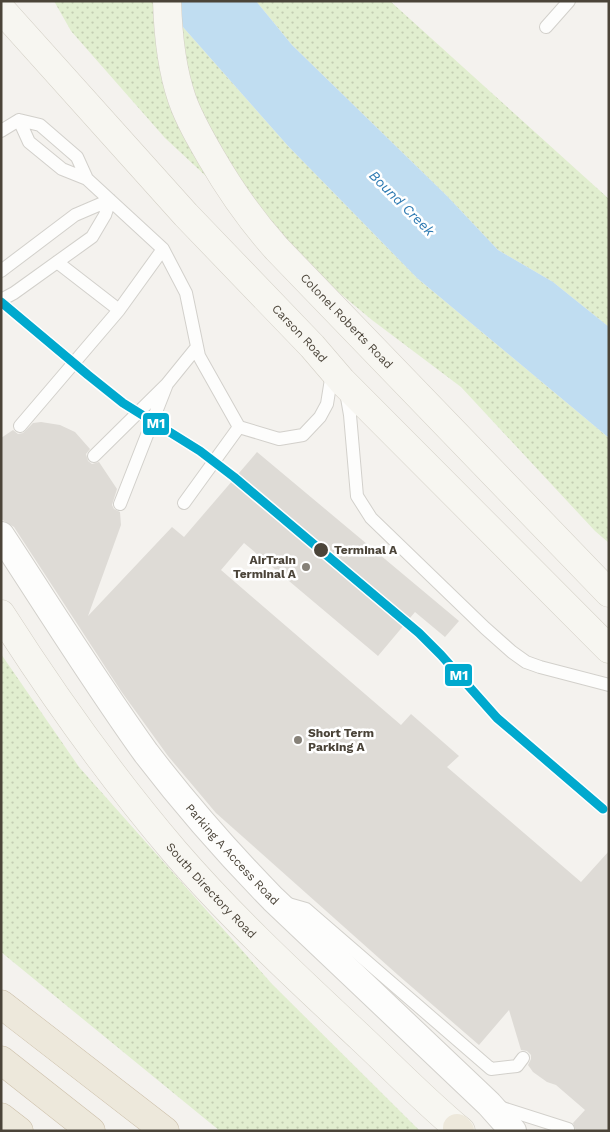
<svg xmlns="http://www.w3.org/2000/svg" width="610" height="1132" font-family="'Work Sans',sans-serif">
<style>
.grass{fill:url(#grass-dots)}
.water{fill:#c0ddf1}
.building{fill:#dedbd6}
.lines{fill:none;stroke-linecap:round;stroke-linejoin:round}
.lane-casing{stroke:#d2d0cb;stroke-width:14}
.street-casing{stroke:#d2d0cb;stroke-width:28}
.secondary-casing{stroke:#d3cfc5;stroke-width:29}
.highway-casing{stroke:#ccbfa9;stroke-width:29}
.lane{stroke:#fdfdfc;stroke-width:12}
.street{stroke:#fdfdfc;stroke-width:26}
.secondary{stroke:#f7f6f1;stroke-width:28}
.highway{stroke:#ede8db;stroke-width:28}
.metro-1-casing{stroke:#fff;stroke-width:12}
.metro-1{stroke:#00a9ce;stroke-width:9}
.stop-dot{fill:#4b4439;stroke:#fff;stroke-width:2}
.poi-dot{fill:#868178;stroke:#fff;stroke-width:2}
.labels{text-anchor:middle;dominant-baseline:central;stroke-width:5;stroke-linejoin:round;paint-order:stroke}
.street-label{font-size:12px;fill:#4b4439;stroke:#fff}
.stop-label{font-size:12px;font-weight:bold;fill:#4b4439;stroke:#fff;text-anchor:start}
.poi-label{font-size:12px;font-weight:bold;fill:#4b4439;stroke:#fff;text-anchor:end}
.water-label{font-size:14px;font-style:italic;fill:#2e7ab2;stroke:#fff}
.line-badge{stroke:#fff;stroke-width:2}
.badge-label{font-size:14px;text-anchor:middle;font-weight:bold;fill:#fff}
</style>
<defs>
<pattern id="grass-dots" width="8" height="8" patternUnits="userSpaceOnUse" patternTransform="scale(1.25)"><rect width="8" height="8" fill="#e1eecf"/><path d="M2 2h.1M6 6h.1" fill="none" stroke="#c3cdb2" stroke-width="1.8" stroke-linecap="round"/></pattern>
</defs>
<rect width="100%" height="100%" fill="#f4f2ee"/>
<path class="grass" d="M54 1H160L288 146 417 278 609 438V543L595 531 461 387 372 320 265 231 165 138 71 31Z
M256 1H390L609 199V327L553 282 498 250 447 196 292 45Z
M1 654 79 767 272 984 420 1131H220L1 952Z"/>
<path class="water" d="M160 1H256L292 45 447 196 498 250 553 282 609 327V438L417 278 288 146Z"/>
<path class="building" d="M41 422 60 425 75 432 90 449 86 454 88 461 92 464 99 462 117 489 112 505 114 509 120 512 121 525 88 616 172 527 184 537 257 452 459 621 445 637 415 612 378 656 244 543 221 570 401 725 411 714 459 756 447 767 581 882 609 851V1131H576L573 1123 585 1110 556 1085 547 1082 533 1072 528 1065 531 1059V1055L527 1051 521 1050 509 1010 479 1045 398 975 216 813 168 756 121 691 14 527 1 519V438L13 430 18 434 23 433 33 423Z"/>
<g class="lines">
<defs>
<path id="lane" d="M546 27 569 1
M1 131 19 120
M87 179 62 169 29 142 19 120 40 125 77 157 87 179 163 249 186 293 199 356 239 427 279 439 303 435 320 417 327 404 332 373
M57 262 119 310
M1 271 75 215 110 200
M1 300 14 293 92 237 105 215 110 200
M167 384 197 347
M346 392 350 415 357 496 371 518 485 628 512 652 526 662 540 667 609 685
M20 426 119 310 163 249
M94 456 167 384 120 504
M184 503 239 427
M285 903 306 909 491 1069 517 1066 523 1058
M496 1106 568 1129"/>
<g id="street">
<path id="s1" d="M1 535C49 608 95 682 146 753 185 804 228 853 273 899L489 1104 513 1131"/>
</g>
<g id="secondary">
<path id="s2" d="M167 1C168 34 171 67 182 99 189 119 200 138 211 157 230 190 251 220 277 249L609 593"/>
<path id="s3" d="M1 9 186 215 312 346 342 381 609 649"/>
<path id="s4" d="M1 614C54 697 111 777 175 852 232 918 297 978 361 1038 394 1069 426 1102 461 1131"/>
</g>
<path id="highway" d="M1 1004 165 1131
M1 1060 91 1131
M1 1117 19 1131
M457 1128 460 1131"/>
</defs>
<use href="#lane" class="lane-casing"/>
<use href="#street" class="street-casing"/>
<use href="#secondary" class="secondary-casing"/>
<use href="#highway" class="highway-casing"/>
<use href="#lane" class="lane"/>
<use href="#street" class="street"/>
<use href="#secondary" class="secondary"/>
<use href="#highway" class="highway"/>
<defs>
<path id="metro-1" d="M1 302 88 375 123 403 200 451 234 477 419 633 441 655 497 718 603 809"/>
</defs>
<use href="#metro-1" class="metro-1-casing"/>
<use href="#metro-1" class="metro-1"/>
</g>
<circle class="stop-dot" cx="321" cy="550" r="8"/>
<g class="poi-dot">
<circle cx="306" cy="567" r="5"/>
<circle cx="298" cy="740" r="5"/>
</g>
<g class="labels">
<g class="street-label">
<text stroke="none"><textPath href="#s2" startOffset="378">Colonel Roberts Road</textPath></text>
<text stroke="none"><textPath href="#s3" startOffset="441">Carson Road</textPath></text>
<text stroke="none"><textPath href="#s1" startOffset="395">Parking A Access Road</textPath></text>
<text stroke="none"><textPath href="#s4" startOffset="348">South Directory Road</textPath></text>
</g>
<g class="stop-label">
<text x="334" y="550">Terminal A</text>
</g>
<g class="poi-label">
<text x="296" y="560">AirTrain<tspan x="296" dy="14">Terminal A</tspan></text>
<text x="308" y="733" text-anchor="start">Short Term<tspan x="308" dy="14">Parking A</tspan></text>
</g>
<g class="water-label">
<text transform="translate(402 203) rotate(45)">Bound Creek</text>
</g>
</g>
<g class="line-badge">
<rect x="142" y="412" width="28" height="24" rx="5" fill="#00a9ce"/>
<rect x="444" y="663" width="29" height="24" rx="5" fill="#00a9ce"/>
</g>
<g class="badge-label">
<text x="156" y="428">M1</text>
<text x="459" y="680">M1</text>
</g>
<rect width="610" height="1132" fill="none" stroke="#4b4439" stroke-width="5"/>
</svg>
